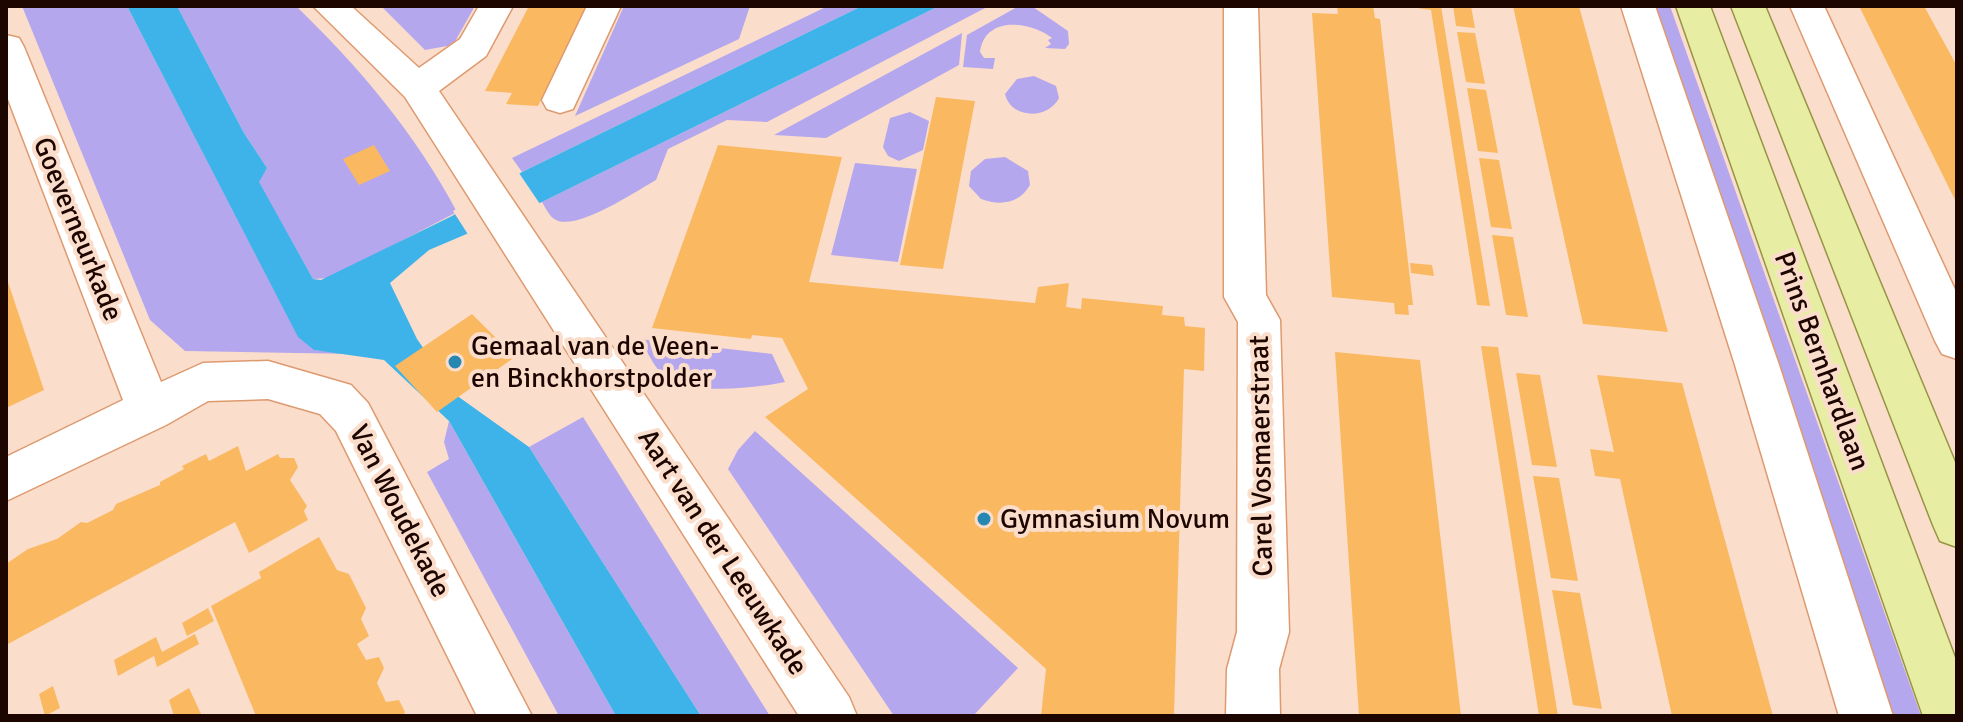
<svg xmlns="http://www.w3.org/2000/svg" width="1963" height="722" font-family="Signika,sans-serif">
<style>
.green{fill:#b4a7ed}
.water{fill:#3eb3e9}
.pier{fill:#fbddcc}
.building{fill:#fab961}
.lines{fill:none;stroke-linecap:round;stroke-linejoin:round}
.minor-casing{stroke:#de9a6f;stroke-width:3}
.major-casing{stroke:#979443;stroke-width:3}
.minor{fill:#fff;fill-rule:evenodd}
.major{fill:#e8eda4;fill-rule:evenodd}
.poi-dot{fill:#2687b2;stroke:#fbddcc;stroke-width:3}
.labels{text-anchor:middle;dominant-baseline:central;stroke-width:8;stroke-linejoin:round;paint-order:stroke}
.street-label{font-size:28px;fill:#1d0600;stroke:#fbddcc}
.poi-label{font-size:28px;fill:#1d0600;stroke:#fbddcc;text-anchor:start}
</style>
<rect width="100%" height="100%" fill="#fbddcc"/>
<path class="green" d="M22 6H127L298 336 315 350 354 354 185 351 150 320Z
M177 6H296C360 68 415 133 457 212L330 278 313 279 258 182 267 168 244 133Z
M381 6H475L453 45 425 50Z
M624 6H750L739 39 575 116Z
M828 6H862L522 172 512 158Z
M939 6H989L767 122 727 120 668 149 656 180C636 191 572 235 553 218 549 215 545 207 542 202Z
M1019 6 1033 7 1068 31 1069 44 1065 49 1045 48 1051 44 1048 40 1052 38C1032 22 985 14 980 52L984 58H995L993 69 963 67 967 35Z
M1656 6H1670L1921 716H1890Z
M962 33 959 65 826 138 774 135Z
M1034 76 1056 86 1059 98C1048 120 1011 119 1005 94L1017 79Z
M910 112 929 121 923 150 899 161 888 156 883 147 890 118Z
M1005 157 1028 171 1030 185C1019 204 1000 206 981 199L969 186 971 171 985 159Z
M855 163 917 169 898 262 831 255Z
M639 339 772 354 785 382C755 388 696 395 668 379 656 372 647 350 639 339Z
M583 417 770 716H701L529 447Z
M449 421 616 716H559L427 472 449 459 444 442Z
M755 431 1018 668 973 716H894L728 469 738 450Z"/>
<path class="water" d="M127 6H177L244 133 267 168 259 182 313 279 321 280 452 216 522 172 862 6H939L542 202 429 250 390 283 417 339 456 395 529 447 701 716H616L449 421 384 360 314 350 298 337Z"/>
<path class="pier" d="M517 170 542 207 469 236 453 211Z"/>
<path class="building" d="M529 6H586L538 106 506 104 512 93 485 91Z
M1337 6H1373L1375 18 1380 19 1413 305H1408L1409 315 1395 314 1394 303 1332 297 1312 13 1338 14Z
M1404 6H1441L1490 306 1477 305 1431 10Z
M1453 6H1471L1475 28 1456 26Z
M1513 6H1579L1668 332 1583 324Z
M1859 6H1924L1957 66V204Z
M1457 32 1475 33 1485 84 1466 82Z
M1467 88 1486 90 1498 153 1478 151Z
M936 97 975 101 943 269 900 265Z
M374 145 390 171 359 185 343 159Z
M718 145 842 157 809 282 1035 303 1038 287 1069 283 1066 307 1081 309 1082 298 1163 306 1162 315 1184 317 1185 326 1205 328 1204 371 1184 369 1174 716H1041L1046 669 765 417 808 389 782 338 752 335 751 339 652 328Z
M1479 158 1499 160 1512 229 1491 227Z
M1492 235 1513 237 1528 317 1506 315Z
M1410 263 1432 265 1434 276 1411 273Z
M6 276 44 390 6 408Z
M472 314 515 357 437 412 395 366Z
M1481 346 1498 347 1558 716H1539Z
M1335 352 1420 360 1461 716H1359Z
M1516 373 1540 375 1557 467 1532 465Z
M1597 375 1682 383 1773 716H1672L1620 479 1595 476 1590 449 1614 452Z
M238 446 246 471 278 454 280 458H294L298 467 290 480 307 506 304 511 308 520 249 553 235 522 6 645V564L28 549 57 539 81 522 87 523 113 510 116 504 160 485V482L184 469 182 466 206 454 209 461Z
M1533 476 1559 478 1578 581 1551 578Z
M319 537 337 570 349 574 366 608 361 619 369 636 357 644 366 660 379 657 384 668 377 683 386 702 399 700 405 712 403 716H256L211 606 261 578 259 572Z
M1552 590 1580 593 1602 709 1573 705Z
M208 608 214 621 187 636 182 623Z
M195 634 199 644 157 667 154 656 118 676 114 660 156 637 162 652Z
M53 686 60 708 45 716 39 694Z
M189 688 202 716H174L169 700Z"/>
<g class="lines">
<defs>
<path id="minor" d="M313 6H351L419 68 460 39 479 6H513L486 56 439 91 849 697 857 716H799L405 97Z
M587 6H621L573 109 560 113 547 109 542 100Z
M1224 6H1258L1266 295 1280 320 1289 632 1279 669 1280 716H1226L1227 669 1237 632 1238 322 1224 297Z
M1621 6H1655L1779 365 1893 716H1839L1735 365Z
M1790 6H1824L1957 294V359L1942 354 1935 341Z
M6 35 19 38 24 47 161 382 203 363 268 361 351 385 368 403 532 716H477L336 431 320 414 268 399 208 401 166 425 6 501V457L123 400 6 94Z"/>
<path id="major" d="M1676 6H1710L1957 663V716H1923Z
M1731 6H1765L1957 467V547L1940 541 1933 525Z"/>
</defs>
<use href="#minor" class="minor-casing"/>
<use href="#major" class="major-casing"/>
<use href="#minor" class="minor"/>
<use href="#major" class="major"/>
</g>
<g class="poi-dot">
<circle cx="455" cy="362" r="8"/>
<circle cx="984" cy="519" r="8"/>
</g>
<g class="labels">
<g class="street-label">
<text transform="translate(78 229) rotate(68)">Goeverneurkade</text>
<text transform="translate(1822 361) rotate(70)">Prins Bernhardlaan</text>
<text transform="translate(1261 456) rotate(-91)">Carel Vosmaerstraat</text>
<text transform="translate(400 511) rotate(63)">Van Woudekade</text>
<text transform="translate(723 552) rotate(57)">Aart van der Leeuwkade</text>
</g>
<g class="poi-label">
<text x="471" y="346">Gemaal van de Veen-<tspan x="471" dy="32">en Binckhorstpolder</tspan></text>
<text x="1000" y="519">Gymnasium Novum</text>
</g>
</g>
<rect width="1963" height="722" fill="none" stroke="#1d0600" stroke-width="16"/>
</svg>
